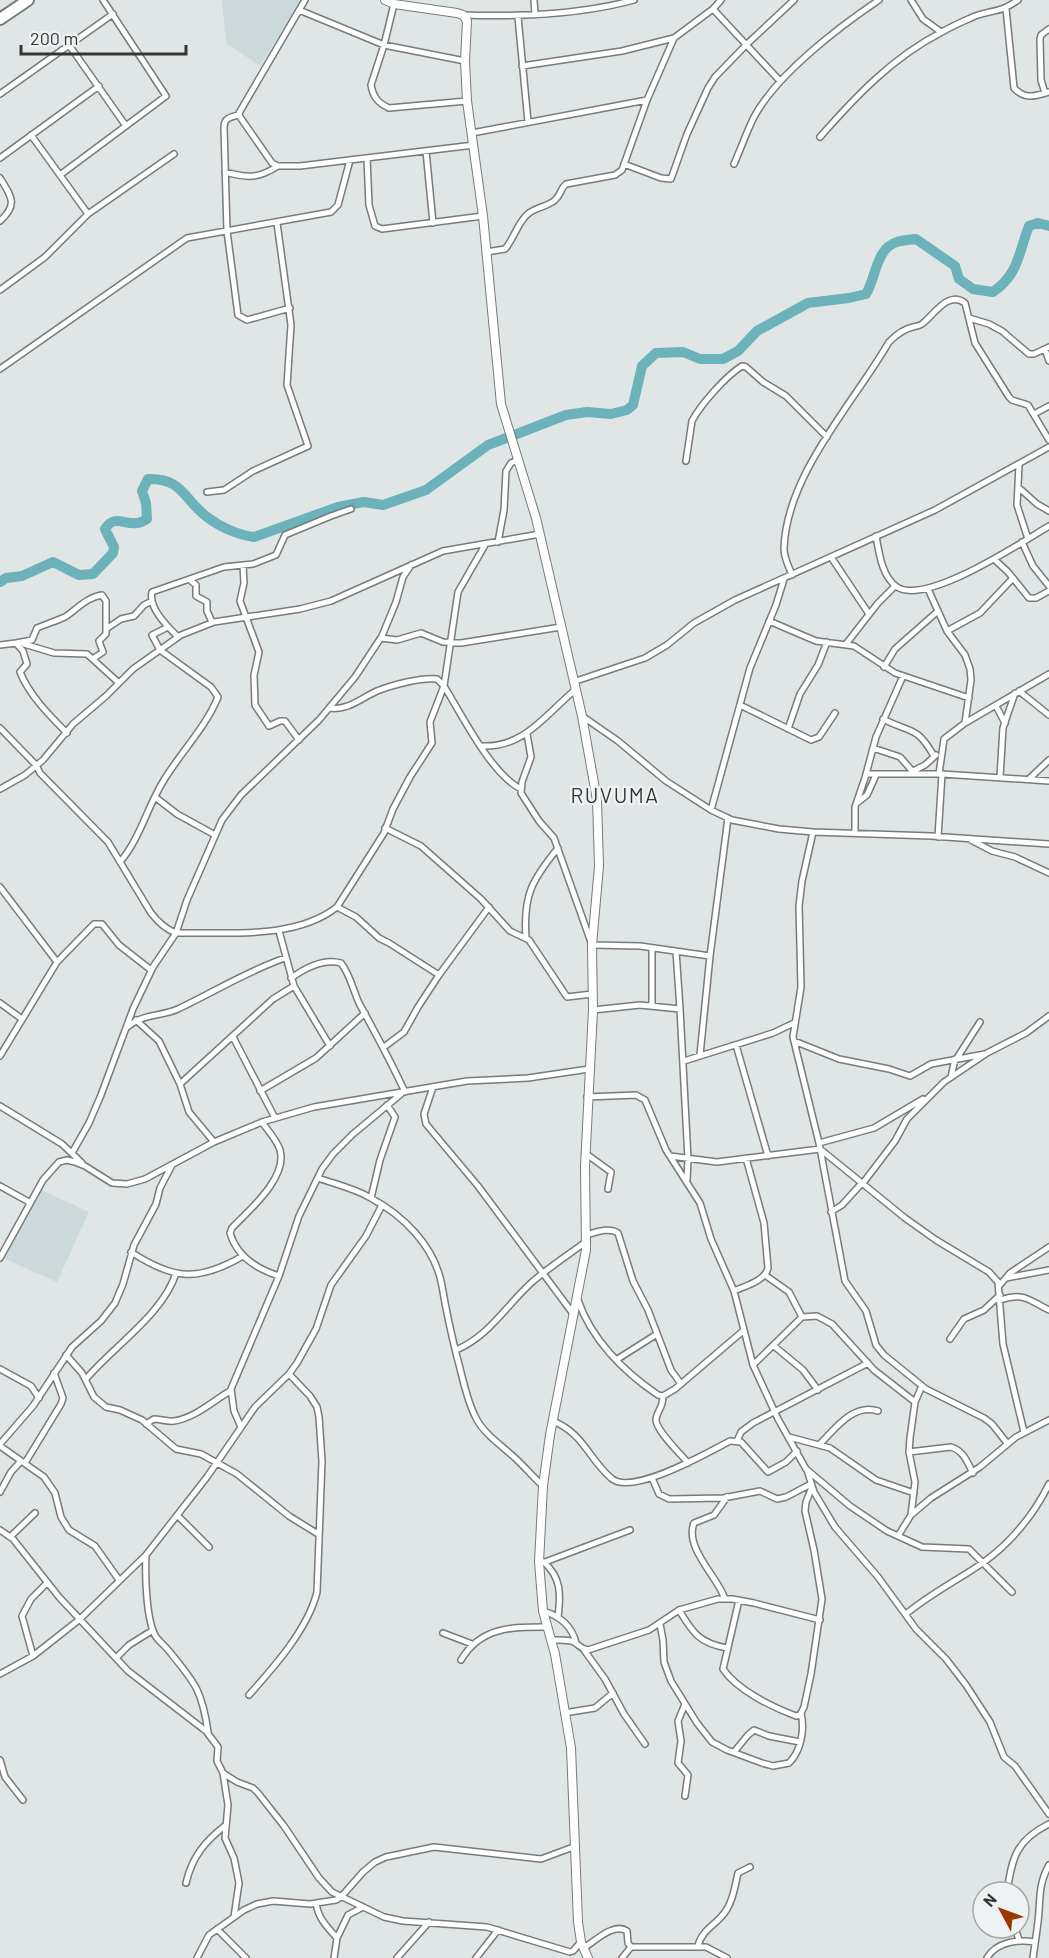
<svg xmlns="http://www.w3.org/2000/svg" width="1049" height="1958" font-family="Barlow,sans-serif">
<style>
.built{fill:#ccd9db}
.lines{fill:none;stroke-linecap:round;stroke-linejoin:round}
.river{stroke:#6bb2bb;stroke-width:10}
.street-casing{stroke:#777b7c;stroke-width:8}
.secondary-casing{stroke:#777b7c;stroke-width:10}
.highway-casing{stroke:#777b7c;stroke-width:14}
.street{stroke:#fff;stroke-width:5}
.secondary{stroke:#fff;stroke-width:8}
.highway{stroke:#fff;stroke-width:10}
.labels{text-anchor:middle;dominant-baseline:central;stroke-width:5;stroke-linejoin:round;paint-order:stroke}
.quarter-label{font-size:21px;letter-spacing:1.5px;fill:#343636;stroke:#eef2f3}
</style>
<rect width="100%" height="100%" fill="#e0e5e6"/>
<path class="built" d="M222 0H301L260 66 226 43Z
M37 1188 89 1212 57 1282 5 1259Z"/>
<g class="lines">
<path class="river" d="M0 582 6 578 22 576 53 562 79 575 93 574 113 553 114 547 105 529C114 514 124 525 137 523 140 523 143 521 147 519L146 503 142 491 148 479C183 478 183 499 207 517 220 527 238 535 254 537L338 507 364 502 383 505 426 490 488 445 566 415 587 412 611 414 627 410 633 405 642 366 656 353 683 352 700 359H723L738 351 757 331 808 303 849 298 866 294C876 278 876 248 897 242 903 240 910 240 916 239L955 266 959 279 973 289 993 292C1019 274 1018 254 1029 226L1038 223 1049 226"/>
<defs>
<path id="street" d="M305 0 239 113 240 117 272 163 278 166H300L474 145
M534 0 535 15
M911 0 923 19 941 32
M394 4 384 45 371 85C373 97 378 103 389 108L467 101
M713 9 780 81
M1006 9 1014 88C1025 100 1035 96 1049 92
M299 10 384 45 465 61
M463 15C520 17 579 15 634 0
M518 17 528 122
M69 45 126 126
M522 66 622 51 674 38 713 9 721 0
M1045 93 1041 80 1040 39 1041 35 1049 29
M0 94 113 14
M238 115C231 117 224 118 224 127L227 231 238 315 247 320 290 308
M472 133 647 100
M31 135 88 214
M820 137C856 96 893 57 942 32 952 26 964 21 975 16 993 10 1002 12 1018 0
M426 151 433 223
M0 158 99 86
M367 158 369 205 375 226 382 229 483 216
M624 164 661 178 671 179 687 134 708 88 715 77 746 45 794 0
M734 164C741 148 747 131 754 117 777 74 839 27 879 0
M225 172C247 178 258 179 278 166
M60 175 166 96 103 0
M0 178C12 197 18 205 0 221
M486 252 505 249C514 239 518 221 529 213 537 207 549 206 555 200 561 195 560 189 566 184L615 175 622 170 647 100 674 38
M0 290 45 257 88 214 174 154
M969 318 989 324 1002 331 1029 354H1034L1049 347
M1045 349 1049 361
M0 369 187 238 331 212 338 205 350 160
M1034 414 1049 406
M686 461 692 421C701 404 726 376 742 366L746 367 763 382 786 396 827 437
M1019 465 1017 505 1028 539
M1018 487 1037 504 1049 511
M207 492 224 490 253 471 308 446 287 385 291 325 277 223
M876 536C879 553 882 577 897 587 926 606 1022 542 1049 526
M498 542 504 510 506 471 511 463 518 460
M1022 542 1033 566 1049 586
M831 557 869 614
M994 559 1008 572 1029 598H1036L1049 591
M243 566 244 583 240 601 259 652 254 675 255 705 269 726 280 721H285L299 740
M792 575C789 567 784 558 784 549 786 475 853 404 889 342 896 335 903 329 913 327 917 326 919 326 922 324 934 315 948 290 965 303L975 343 1009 397 1012 400 1028 405 1049 440
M190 580 196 585V596L207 602V611L212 622
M928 589 947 631 965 655 970 669 971 680 965 723 944 739 939 774
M769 621 816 641 854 646 895 673 969 698
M106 629 121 619 134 616 144 605 152 601
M947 631 980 613 1013 578
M178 637C168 627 148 608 152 592L224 567 253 564 276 555 285 535 331 516 351 509
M381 638 397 640 421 633 443 642 461 643 561 627
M16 643 32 640 37 628C46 624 56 621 65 617 76 610 87 597 102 595L106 601V634L99 641 103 652 94 658
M24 644 54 653 87 654 119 683
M846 644 878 603 895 586
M0 645 16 643 23 651 27 664 20 672C29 695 50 716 67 733
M884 667 895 649 938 611
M573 682 645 658 667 645 694 623 735 600 935 510 1049 447
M1019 691 1049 715
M740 705 811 740 819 737 835 713
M996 706 1005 723
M329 708C348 711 361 698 377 691 392 685 422 677 437 679L444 686C462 715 491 774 521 789
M582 716 618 741 666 781 711 810 732 820 779 829 813 832 931 836 1049 844
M883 719C912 734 916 725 934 756
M965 723 1049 674
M0 728 36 765 40 773 108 842 151 913C158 922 165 929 176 933 228 932 295 940 337 907L384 833 393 809 410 777 432 743 430 722 444 686 458 592 485 545
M788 729 800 694 818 665 827 642
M527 734 531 757 522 782 521 793 539 821 554 838 592 945 640 946 710 956
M482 746C524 748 545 715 575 690
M873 748 900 757 914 773
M913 771 925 765 936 755
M866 774H942L1049 781
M1000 777 1003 728 1015 693
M1029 779 1049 760
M0 789 25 775 43 760 73 724 106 696 133 669 181 635 214 622 300 609 331 601 443 551 540 534
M155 797 177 814 215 835
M857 803 867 795 876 775
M711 810 750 668 776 605 784 579
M385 828 421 846 481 899 510 931 529 940 567 997 592 994
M813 832 802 881 799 906 801 987 793 1037 819 1143 845 1281 866 1311 876 1345 884 1355 926 1389 984 1418 992 1424 1007 1443
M855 833V807L865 778 876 737 903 676
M938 837 942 774
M971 840 992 851 1015 857 1049 873
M120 862C141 837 147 807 164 780 181 752 206 727 218 697L211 687 160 650 152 635 168 627
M0 887 57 962
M337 907 356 917 379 938 389 943 439 975
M279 931 294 986 330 1046
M526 938C523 895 532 880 558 848
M652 948V1006
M676 951 680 1009
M291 978C305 968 324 958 341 963 351 976 353 991 360 1005 376 1034 391 1062 405 1092
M0 1003 22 1019
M593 1010 640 1005 680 1009 688 1159 687 1180
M136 1020 159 1041 180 1084 189 1112 214 1142
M126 1028C143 1013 160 1017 178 1009 214 992 247 971 285 958
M233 1037 275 1118
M794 1041 839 1059 889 1069 910 1076 931 1064 985 1054
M736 1045 768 1156
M384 1047 404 1032 418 1007 439 975 489 907
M700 1055 710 956 728 818
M0 1056 57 962 94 924H102L119 945 151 970
M957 1058 980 1022
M684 1061 773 1033 794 1023
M951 1077 955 1059
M180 1084 273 999 294 986
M433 1087 424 1114 426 1124 478 1186 574 1315
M260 1091 316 1058 365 1013
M587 1097 636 1095 645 1100 666 1150 700 1203 711 1239 734 1291 753 1365 778 1419 806 1469 850 1506 887 1531 922 1547 969 1549 1012 1592
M0 1106 62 1144 82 1163
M262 1122C268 1131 277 1140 280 1150 288 1178 248 1211 232 1228L230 1233C237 1257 257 1269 279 1276
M819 1143 874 1128 923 1099
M72 1153 89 1123 101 1095 133 1009 153 967 176 933 187 900 222 820 241 795 319 720 355 677 382 636 396 602 403 577 411 565
M585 1153 611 1172 608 1189
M670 1156 717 1162 820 1149 905 1218 936 1240 989 1272 998 1282 1003 1344 1024 1432
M318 1178C335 1184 353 1188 369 1197 403 1215 435 1246 442 1286 446 1310 451 1333 457 1357 463 1378 466 1399 476 1418 484 1434 501 1445 514 1457 524 1466 533 1477 543 1486
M863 1183 895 1141 907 1119 944 1082 987 1053 1026 1033 1049 1016
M0 1186 29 1202
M371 1198 380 1160 395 1117 387 1105
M831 1212 842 1205 862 1183
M586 1235C597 1232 609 1227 618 1233L633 1281 648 1310 671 1370 681 1384
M131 1252C174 1280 198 1282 243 1256
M0 1258 43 1180 59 1162 67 1160 75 1162 85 1166 112 1183 127 1184 145 1179 214 1142 262 1122 314 1107 467 1081 528 1078 589 1069
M765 1275 789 1292 802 1317 817 1316 832 1324 874 1370 915 1402
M1006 1278 1049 1270
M999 1286 1010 1273 1049 1247
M734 1291C745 1286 765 1281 768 1268L764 1223 746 1158
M578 1300C591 1339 624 1372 658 1395L663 1396 675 1389 743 1331
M1000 1300C1025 1292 1028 1300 1049 1310
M950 1339 964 1319 984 1310 1000 1295
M774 1346 803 1370 818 1390
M456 1350C489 1336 505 1307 531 1283 548 1268 568 1255 587 1241
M66 1355 82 1373 94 1397 106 1407 120 1410 142 1420 176 1449 201 1454 237 1474 289 1516 318 1534
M616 1360 657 1334
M753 1365 802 1317
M0 1369 31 1386 39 1398
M86 1379C113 1347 164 1313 176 1273
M663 1396C663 1408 657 1411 656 1419 655 1430 681 1454 688 1463
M553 1421C584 1434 588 1458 611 1478 631 1497 709 1452 730 1441L741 1442 768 1472 786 1462 797 1451
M146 1424 154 1419C160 1419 167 1422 174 1421 195 1418 213 1401 230 1391
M241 1427 234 1411 231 1389 279 1276 299 1216 322 1169 333 1154 353 1134 401 1094
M789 1437 830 1448 876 1480 914 1493
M737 1441 741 1432 753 1423 868 1363
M0 1444 33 1406 72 1347 101 1321 115 1303 123 1284 134 1245 156 1204 160 1188 172 1165
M819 1445C835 1429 853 1403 878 1411
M0 1446 44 1477 55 1493 61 1517 69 1530 95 1546 119 1580
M909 1452 951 1447C964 1451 967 1462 973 1473
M25 1463 61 1404 63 1398 54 1373
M807 1470 814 1492 835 1527 878 1577 916 1629 946 1659 966 1685 990 1722 1004 1757 1015 1766 1049 1814
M652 1478 659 1494 669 1499 723 1498 760 1491 777 1499 786 1497 811 1484
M0 1492 11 1472 21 1461
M177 1515 209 1547
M911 1515 915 1482 909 1452 910 1438 915 1402 922 1386
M0 1530 13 1539 59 1597 128 1671 206 1731 218 1747 217 1761 223 1773 237 1782 253 1788 258 1793 284 1826 319 1878 332 1892 384 1917 403 1921 487 1927 570 1952 573 1951 581 1942
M898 1536 911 1515 931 1498 980 1467 1016 1437 1049 1420
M10 1537 35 1513
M146 1555C145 1574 146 1621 156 1637 160 1642 165 1646 169 1651 195 1683 202 1690 208 1732
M544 1562C561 1578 561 1593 558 1617
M545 1562 630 1530
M725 1599C718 1577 684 1548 694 1523L714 1515 727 1497
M739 1600 723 1669C737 1690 772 1707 796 1716L800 1715 804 1707 811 1674 822 1599 814 1550 805 1511 806 1502 812 1487
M679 1610C693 1633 699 1643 727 1648
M543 1611C560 1616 572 1626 576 1643
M906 1614C930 1594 958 1580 984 1562 1011 1542 1034 1514 1049 1484
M660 1624 663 1640 664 1662 671 1681 697 1723 712 1742 727 1750 762 1763 773 1766 789 1763C801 1751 805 1730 801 1713
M443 1633 472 1644
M551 1640C559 1640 567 1639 574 1642 580 1646 581 1649 588 1650L649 1630 679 1610 718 1599H732L754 1603 820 1620
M584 1650 605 1679 624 1714 645 1744
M33 1656 22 1616 31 1599 47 1583
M116 1658 129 1645 153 1630
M461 1660C481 1626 513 1627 548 1627
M0 1674 33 1656 80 1619 146 1555 207 1477 255 1407 289 1374 297 1363 316 1329 331 1285 366 1236 382 1205
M249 1695C274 1667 308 1629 317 1592L322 1461 319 1417 317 1407 310 1396 289 1374
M685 1704 678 1721 681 1741 678 1763 688 1775 685 1796
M564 1713 595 1708 613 1693
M734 1752 748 1735 754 1730 769 1736 800 1742
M0 1760 5 1777 23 1800
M223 1773 228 1805 225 1838 234 1858 239 1883 234 1917
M186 1883C192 1857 205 1841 226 1825
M1007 1892C1012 1858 1016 1840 1049 1824
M316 1903C318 1918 327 1927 337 1938L334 1958
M1015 1928 1019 1940
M217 1929 246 1958
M337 1938 348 1915 363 1907
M698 1946C702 1928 719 1924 727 1909 734 1898 735 1885 738 1873L750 1867
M584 1948C595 1941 614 1922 627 1931L628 1943 631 1947H706L727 1958
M197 1958 209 1935 244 1910 257 1904 273 1901 310 1904 336 1900 341 1897 363 1872 375 1862 386 1857 434 1847 541 1859 576 1846
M397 1958 429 1922
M476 1958 498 1930
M622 1958 631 1947
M987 1958C996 1942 1018 1939 1035 1942
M1033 1958C1035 1943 1038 1926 1039 1911 1040 1894 1040 1881 1049 1865"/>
<path id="secondary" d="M385 0 394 4 457 13 463 15 467 21 465 61 467 101 483 216 501 404 536 518 582 716 597 800 599 866 592 945 593 1010 585 1166 586 1250 550 1435 543 1486 539 1562 543 1611 555 1654 571 1748 578 1922 581 1942 588 1958"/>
<path id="highway" d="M0 19 28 0"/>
</defs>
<use href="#street" class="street-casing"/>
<use href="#secondary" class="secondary-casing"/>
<use href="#highway" class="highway-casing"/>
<use href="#street" class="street"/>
<use href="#secondary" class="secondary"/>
<use href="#highway" class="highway"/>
</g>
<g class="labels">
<g class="quarter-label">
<text x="615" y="794">RUVUMA</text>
</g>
</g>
<g transform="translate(1001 1910) rotate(311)"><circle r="28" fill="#eef2f3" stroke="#a4a7a7" stroke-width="1.5"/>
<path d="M0-4.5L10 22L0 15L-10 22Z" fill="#9b3700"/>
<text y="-9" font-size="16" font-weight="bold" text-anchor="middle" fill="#343636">N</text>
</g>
<path d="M21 45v9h165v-9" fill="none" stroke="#343636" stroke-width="3"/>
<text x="30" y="45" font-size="18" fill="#343636" stroke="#eef2f3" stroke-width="4.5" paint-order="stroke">200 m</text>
</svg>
